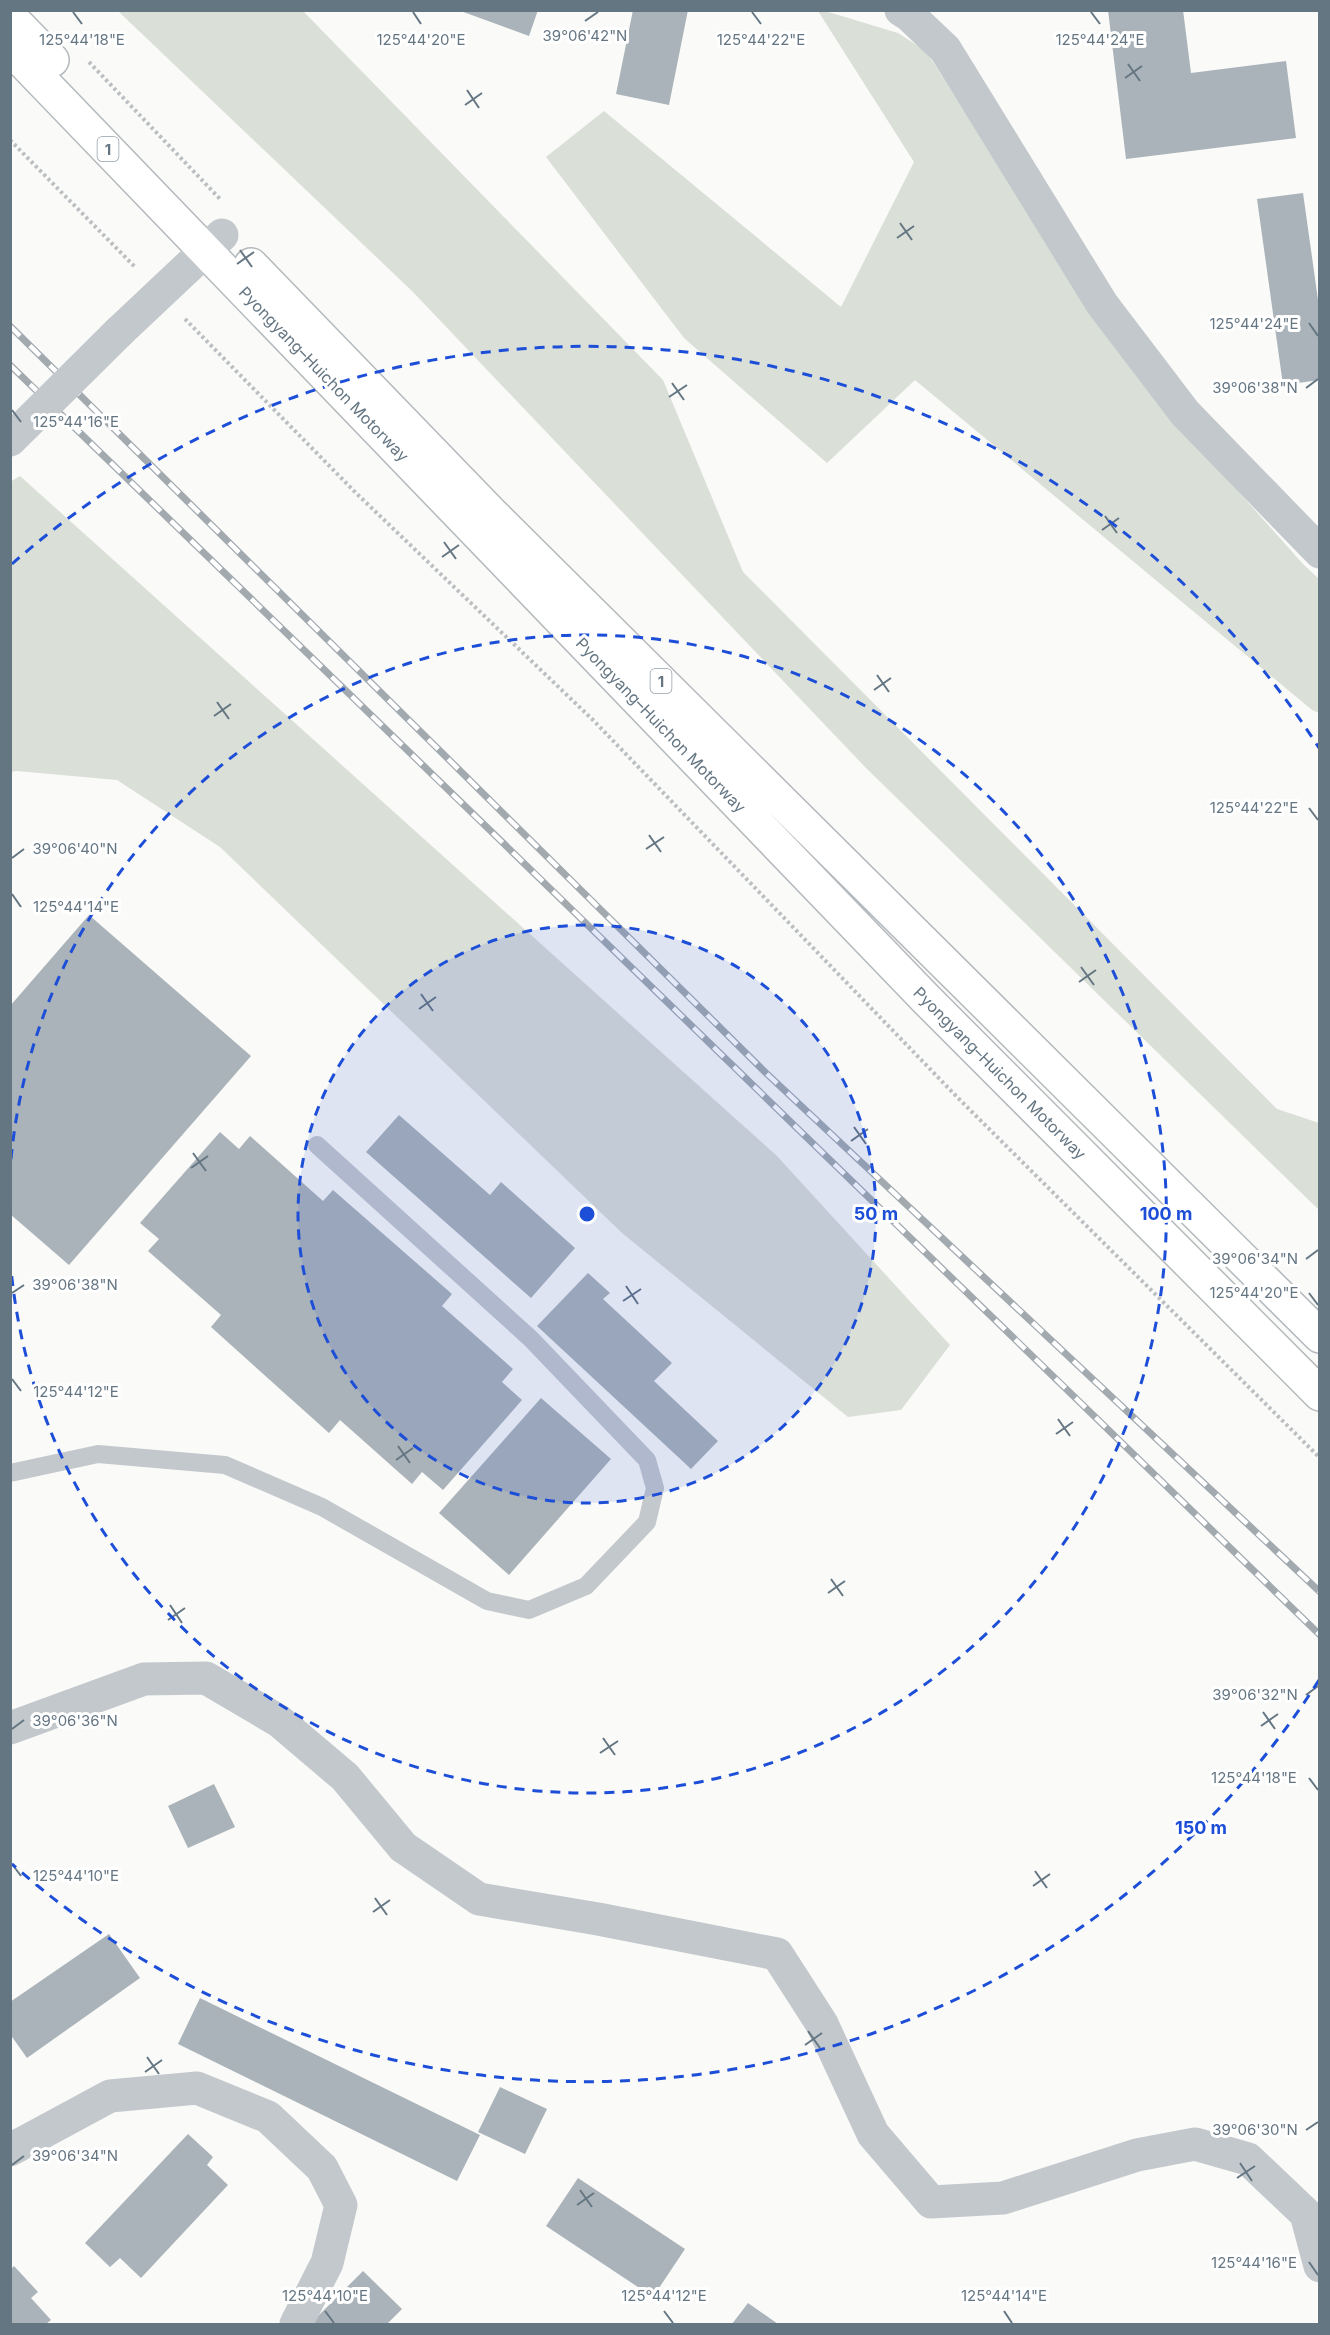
<svg xmlns="http://www.w3.org/2000/svg" width="1330" height="2335" font-family="Inter,sans-serif">
<style>
.green{fill:#dadfd7}
.building{fill:#aab3b9}
.lines{fill:none;stroke-linecap:round;stroke-linejoin:round}
.highway-casing{stroke:#b4b9bd;stroke-width:36}
.path{stroke:#bbbfc2;stroke-width:4;stroke-dasharray:3 3;stroke-linecap:butt}
.lane{stroke:#c3c8cc;stroke-width:18}
.street{stroke:#c3c8cc;stroke-width:33}
.highway{stroke:#fff;stroke-width:33}
.rail-casing{stroke:#a2aab0;stroke-width:7}
.rail{stroke:#fff;stroke-width:4.5;stroke-dasharray:14;stroke-linecap:butt}
.street-bridge{stroke:#c3c8cc;stroke-width:33}
.ticks{fill:none;stroke:#657683;stroke-width:2}
.ring{fill:none;stroke:#1d4ed8;stroke-width:3;stroke-dasharray:10 8}
.labels{text-anchor:middle;dominant-baseline:central;stroke-width:6;stroke-linejoin:round;paint-order:stroke}
.shield{fill:#fff;stroke:#939fa8;stroke-width:1.5}
.shield-label{font-size:15px;font-weight:bold;fill:#657683}
.street-label{font-size:16px;fill:#657683;stroke:#fff}
.ticks-label{font-size:15px;text-anchor:middle;fill:#657683;stroke:#fff;stroke-width:6;stroke-linejoin:round;paint-order:stroke}
.centre{fill:#1d4ed8;stroke:#fff;stroke-width:3}
.ring-label{font-size:18px;text-anchor:middle;font-weight:bold;fill:#1d4ed8;stroke:#fff;stroke-width:6;stroke-linejoin:round;paint-order:stroke}
</style>
<rect width="100%" height="100%" fill="#fafaf8"/>
<path class="green" d="M118 11H303L663 380 743 572 1277 1109 1319 1123V1210L865 767 412 291Z
M818 11H825L898 33 926 51 1096 319 1149 391 1303 564 1319 579V713L1312 710 915 380 827 463 684 338 546 157 604 111 841 307 914 162Z
M20 476 777 1156 950 1345 901 1410 848 1417 622 1233 220 847 117 780 17 771 11 772 10 482Z"/>
<path class="building" d="M458 10H538L529 36Z
M633 10H688L669 105 616 94Z
M1108 10H1183L1191 73 1286 61 1296 138 1126 159Z
M1303 193 1320 314V380L1283 385 1257 199Z
M89 915 251 1056 69 1265 10 1214V1006Z
M399 1115 490 1195 501 1182 575 1248 531 1298 366 1152Z
M220 1132 239 1149 250 1136 323 1201 333 1190 452 1294 442 1306 513 1369 502 1382 522 1400 443 1490 422 1472 412 1484 340 1420 329 1433 211 1327 221 1315 148 1251 159 1239 140 1223Z
M588 1273 610 1293 603 1299 672 1363 654 1381 718 1441 691 1469 537 1326Z
M541 1398 611 1459 509 1575 439 1513Z
M214 1784 235 1827 188 1848 168 1806Z
M109 1934 140 1978 27 2058 10 2034V2002Z
M200 1998 480 2135 457 2181 178 2044Z
M500 2087 547 2109 525 2154 478 2132Z
M188 2134 213 2157 207 2165 228 2185 141 2278 120 2258 110 2267 85 2243Z
M578 2178 685 2249 653 2297 546 2226Z
M14 2266 38 2292 31 2298 51 2320 46 2324H10V2270Z
M363 2271 402 2309 387 2324H310Z
M748 2303 778 2324H732Z"/>
<g class="lines">
<defs>
<path id="highway" d="M10 17 52 60
M10 48 927 1000 1320 1394
M251 265 491 513 1320 1336"/>
</defs>
<use href="#highway" class="highway-casing"/>
<path class="path" d="M89 62 221 200
M10 140 136 268
M185 319 356 493 593 720 958 1098 1320 1458"/>
<path class="lane" d="M10 1473 98 1454 225 1465 322 1507 487 1601 529 1610 586 1586 647 1522 655 1488 647 1460 531 1339 317 1145"/>
<path class="street" d="M901 10 909 15 945 49 1102 304 1185 413 1320 552
M119 332 222 235
M10 1728 144 1679 206 1678 279 1721 345 1777 403 1847 479 1899 598 1919 777 1954 822 2024 873 2134 931 2202 1003 2198 1137 2155 1195 2144 1248 2159 1306 2214 1320 2266
M10 2150 110 2096 197 2088 268 2117 322 2168 341 2205 327 2263 296 2324"/>
<use href="#highway" class="highway"/>
<defs>
<path id="rail" d="M10 326 766 1073 1320 1592
M10 365 1320 1635"/>
</defs>
<use href="#rail" class="rail-casing"/>
<use href="#rail" class="rail"/>
<path class="street-bridge" d="M10 440 119 332"/>
</g>
<path class="ticks" d="M73 12 82 24M413 12 421 24M752 12 761 24M1091 12 1100 24M585 21 598 12M1128 64 1140 81M1125 78 1142 66M467 90 479 108M465 105 482 93M900 223 912 240M897 238 914 226M240 250 252 267M237 264 254 252M1309 323 1318 336M672 383 684 400M1306 388 1318 379M669 397 687 385M12 410 21 422M1105 516 1117 533M1102 530 1119 518M444 542 456 559M442 557 459 545M877 675 889 692M874 690 891 678M217 702 229 719M214 716 231 704M1309 808 1318 820M649 835 661 852M646 849 664 837M12 858 24 849M12 894 21 907M1081 967 1094 985M1079 982 1096 970M421 994 433 1011M419 1009 436 997M854 1127 866 1144M851 1141 868 1129M193 1153 206 1171M191 1168 208 1156M1306 1259 1318 1250M626 1286 638 1304M12 1293 24 1285M1309 1293 1318 1305M623 1301 641 1289M12 1379 21 1391M1058 1419 1070 1436M1056 1434 1073 1422M398 1446 410 1463M396 1460 413 1448M831 1579 843 1596M828 1593 845 1581M170 1605 182 1623M168 1620 185 1608M1306 1695 1318 1686M1263 1712 1275 1729M1261 1726 1278 1714M12 1729 24 1720M603 1738 615 1755M600 1753 618 1741M1309 1778 1318 1790M12 1864 21 1876M1035 1871 1047 1888M1033 1886 1050 1874M375 1898 387 1915M373 1912 390 1900M808 2031 820 2048M805 2045 822 2033M147 2057 159 2074M145 2072 162 2060M1306 2130 1318 2122M1240 2163 1252 2181M12 2165 24 2156M1237 2178 1255 2166M580 2190 592 2207M577 2205 594 2193M1309 2262 1318 2275M325 2311 334 2323M664 2311 673 2323M1004 2311 1012 2323"/>
<circle cx="587" cy="1214" r="289" fill="#1d4ed8" fill-opacity=".12"/>
<g class="ring">
<circle cx="587" cy="1214" r="289"/>
<path d="M11 1159A579 579 0 1 1 11 1269"/>
<path d="M1319 1680A868 868 0 0 1 12 1864M12 564A868 868 0 0 1 1319 748"/>
</g>
<g class="labels">
<g class="shield">
<rect x="97.5" y="137" width="21" height="24" rx="4.5"/>
<rect x="650.5" y="669" width="21" height="24" rx="4.5"/>
</g>
<g class="shield-label">
<text x="108" y="149">1</text>
<text x="661" y="681">1</text>
</g>
<g class="street-label">
<text transform="translate(324 374) rotate(46)">Pyongyang–Huichon Motorway</text>
<text transform="translate(661 725) rotate(46)">Pyongyang–Huichon Motorway</text>
<text transform="translate(1000 1073) rotate(45)">Pyongyang–Huichon Motorway</text>
</g>
</g>
<g class="ticks-label">
<text x="585" y="41">39°06'42"N</text>
<text x="421" y="45">125°44'20"E</text>
<text x="761" y="45">125°44'22"E</text>
<text x="82" y="45">125°44'18"E</text>
<text x="1100" y="45">125°44'24"E</text>
<text x="1254" y="329">125°44'24"E</text>
<text x="1255" y="393">39°06'38"N</text>
<text x="76" y="427">125°44'16"E</text>
<text x="1254" y="813">125°44'22"E</text>
<text x="75" y="854">39°06'40"N</text>
<text x="76" y="912">125°44'14"E</text>
<text x="1255" y="1264">39°06'34"N</text>
<text x="75" y="1290">39°06'38"N</text>
<text x="1254" y="1298">125°44'20"E</text>
<text x="76" y="1397">125°44'12"E</text>
<text x="1255" y="1700">39°06'32"N</text>
<text x="75" y="1726">39°06'36"N</text>
<text x="1254" y="1783">125°44'18"E</text>
<text x="76" y="1881">125°44'10"E</text>
<text x="1255" y="2135">39°06'30"N</text>
<text x="75" y="2161">39°06'34"N</text>
<text x="1254" y="2268">125°44'16"E</text>
<text x="325" y="2301">125°44'10"E</text>
<text x="664" y="2301">125°44'12"E</text>
<text x="1004" y="2301">125°44'14"E</text>
</g>
<circle cx="587" cy="1214" r="9" class="centre"/>
<g class="ring-label">
<text x="876" y="1220">50 m</text>
<text x="1166" y="1220">100 m</text>
<text x="1201" y="1834">150 m</text>
</g>
<rect width="1330" height="2335" fill="none" stroke="#657683" stroke-width="24"/>
</svg>
